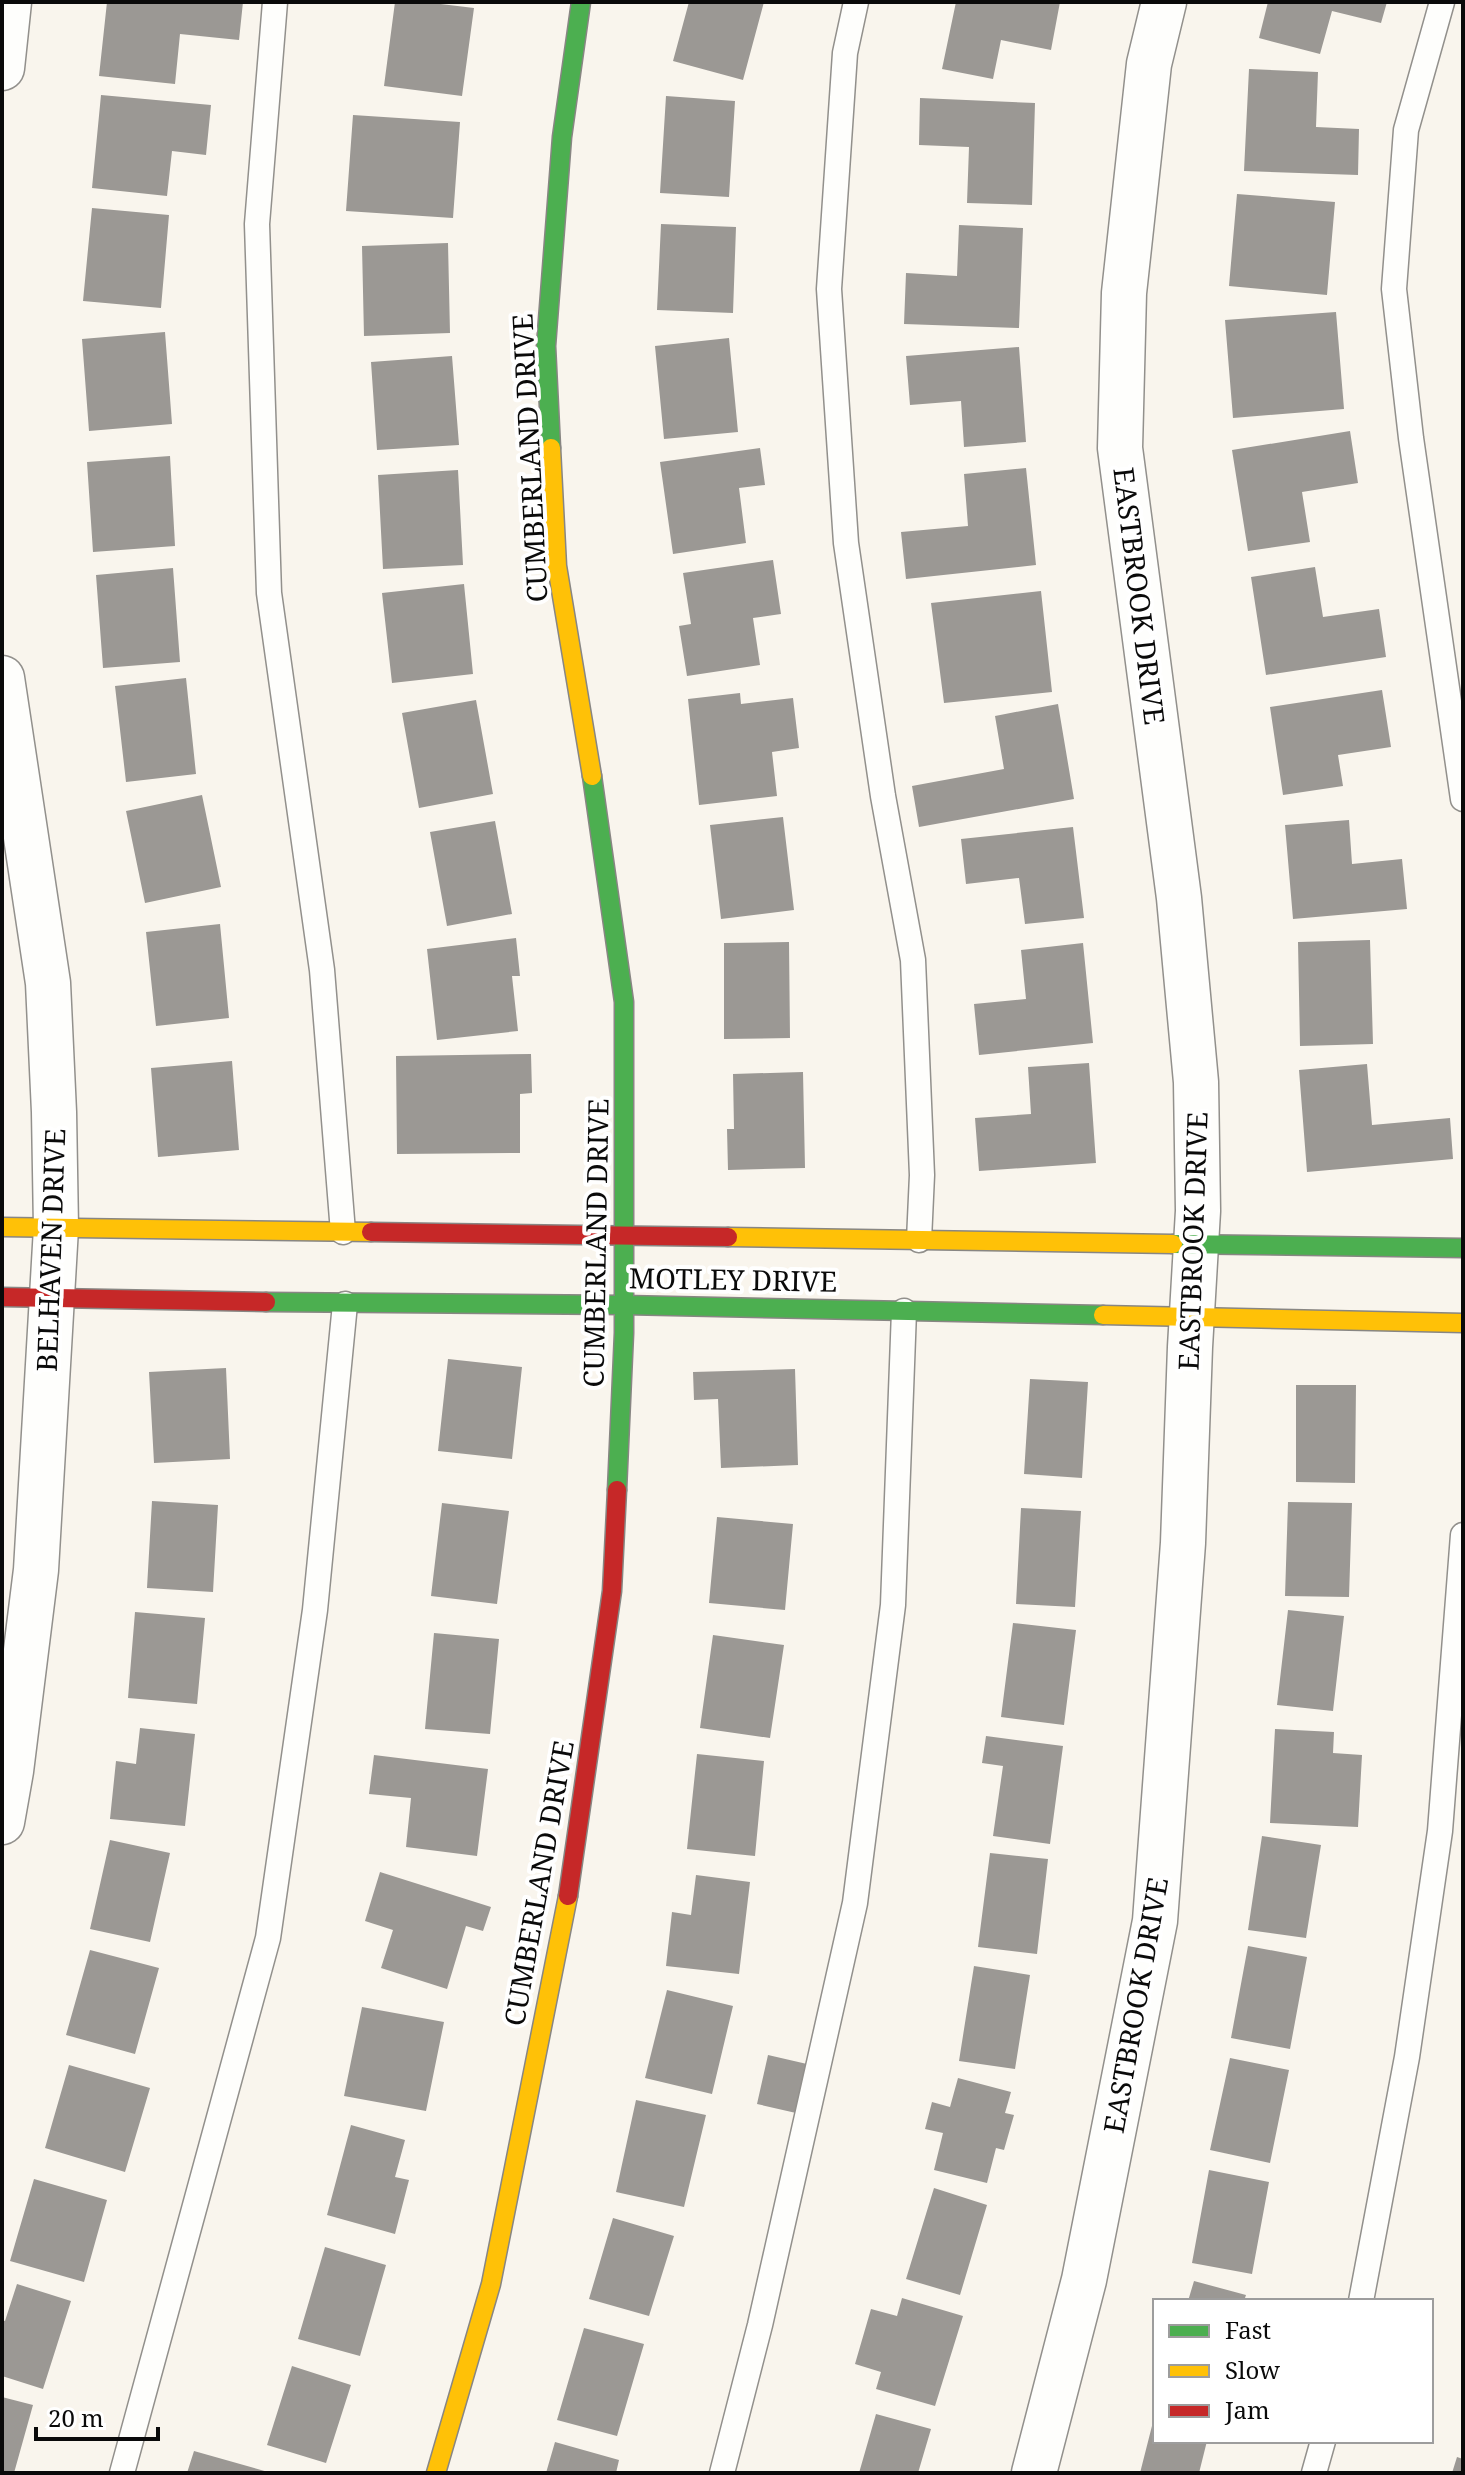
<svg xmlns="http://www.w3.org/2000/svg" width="1465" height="2475" font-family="'Noto Serif',serif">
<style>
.building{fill:#9b9894}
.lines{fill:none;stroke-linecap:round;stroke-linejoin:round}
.lane-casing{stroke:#92908c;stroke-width:27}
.street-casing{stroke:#92908c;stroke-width:47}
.fast-casing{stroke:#888683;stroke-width:21}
.slow-casing{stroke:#888683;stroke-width:21}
.jam-casing{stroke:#888683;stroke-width:21}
.lane{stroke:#fefefc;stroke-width:24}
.street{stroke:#fefefc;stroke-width:44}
.fast{stroke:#4caf50;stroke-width:18}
.slow{stroke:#ffc107;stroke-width:18}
.jam{stroke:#c62828;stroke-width:18}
.labels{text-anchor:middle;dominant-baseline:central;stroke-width:8;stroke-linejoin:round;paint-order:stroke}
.street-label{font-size:28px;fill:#0a0a0a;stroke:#fff}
</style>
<rect width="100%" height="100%" fill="#f9f5ed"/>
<path class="building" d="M107 2H243L239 40 180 34 175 84 99 76Z
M395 2H424L474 8 462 96 384 86Z
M689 2H764L743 80 673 61Z
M956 2H1060L1051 50 1001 40 993 79 942 69Z
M1268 2H1387L1381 23 1332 11 1320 54 1259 38Z
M1249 69 1318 72 1316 127 1359 129 1358 175 1244 171Z
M101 95 211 105 206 155 172 151 167 196 92 188Z
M666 96 735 101 729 197 660 193Z
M920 98 1035 103 1032 205 967 203 969 147 919 145Z
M353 115 460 122 453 218 346 211Z
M1237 194 1335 202 1327 295 1229 286Z
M92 208 169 215 161 308 83 301Z
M661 224 736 227 733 313 657 310Z
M959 225 1023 228 1019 328 904 324 906 273 957 276Z
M448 243 450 333 364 336 362 246Z
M1336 312 1344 409 1233 418 1225 320Z
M165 332 172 424 89 431 82 339Z
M729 338 738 432 664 439 655 346Z
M1019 347 1026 442 964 447 961 401 910 405 906 356Z
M452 356 459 445 377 450 371 362Z
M1350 431 1358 483 1302 492 1310 542 1248 551 1232 450Z
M760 448 765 485 739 488 746 543 673 554 660 462Z
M170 456 175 546 93 552 87 462Z
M1026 468 1036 565 906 579 901 532 968 526 964 474Z
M458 470 463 565 383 569 378 475Z
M773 560 781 614 753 618 760 665 687 676 679 626 691 624 683 573Z
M1315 567 1323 617 1379 609 1386 657 1266 675 1251 577Z
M173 568 180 662 103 668 96 575Z
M464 584 473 674 392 683 382 593Z
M1041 591 1052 692 944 703 931 603Z
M186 678 196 774 126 782 115 686Z
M1382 690 1391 747 1338 755 1343 786 1283 795 1270 707Z
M740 693 741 704 793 698 799 748 772 752 777 796 699 805 688 699Z
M476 700 493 794 419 808 402 713Z
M1058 704 1074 799 919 827 912 786 1004 769 995 716Z
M202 795 221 887 145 903 126 811Z
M783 817 794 910 721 919 710 825Z
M1349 820 1352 864 1402 859 1407 909 1293 919 1285 825Z
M495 821 512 914 447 926 430 832Z
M1073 827 1084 918 1025 924 1019 878 966 884 961 839Z
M220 924 229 1018 156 1026 146 932Z
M516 938 520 976H512L518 1031 437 1040 427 949Z
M1370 940 1373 1044 1300 1046 1298 942Z
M789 942 790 1038 724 1039V943Z
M1083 943 1093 1043 979 1055 974 1004 1026 999 1021 950Z
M531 1054 532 1093 520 1094V1153L397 1154 396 1056Z
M232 1061 239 1150 158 1157 151 1068Z
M1089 1063 1096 1163 979 1171 975 1118 1031 1114 1028 1067Z
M1367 1064 1372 1125 1450 1118 1453 1159 1307 1172 1299 1070Z
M803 1072 805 1168 728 1170 727 1129H734L733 1074Z
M448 1359 522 1367 512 1459 438 1451Z
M226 1368 230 1459 154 1463 149 1372Z
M795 1369 798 1465 721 1468 718 1399 694 1400 693 1372Z
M1030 1379 1088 1382 1082 1478 1024 1474Z
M1296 1385H1356L1355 1483 1296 1482Z
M152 1501 218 1505 213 1592 147 1588Z
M1288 1502 1352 1503 1349 1597 1285 1596Z
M442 1503 509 1511 497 1604 431 1596Z
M1021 1508 1081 1511 1075 1607 1016 1604Z
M717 1517 793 1524 785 1610 709 1603Z
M1288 1610 1344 1616 1333 1711 1277 1705Z
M135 1612 205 1618 197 1704 128 1698Z
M1013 1623 1076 1630 1064 1725 1001 1717Z
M434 1633 499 1639 490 1734 425 1729Z
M713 1635 784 1645 770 1738 700 1728Z
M140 1728 195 1734 185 1826 110 1819 116 1761 136 1764Z
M1275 1729 1334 1732 1333 1753 1362 1755 1358 1827 1270 1823Z
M986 1736 1063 1746 1050 1844 993 1836 1003 1766 982 1763Z
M697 1754 764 1761 755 1856 687 1849Z
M374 1755 488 1769 477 1856 406 1847 411 1798 369 1794Z
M1262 1836 1321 1845 1306 1938 1248 1930Z
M110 1840 170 1853 150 1942 90 1929Z
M990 1853 1048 1859 1037 1954 978 1947Z
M380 1872 491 1907 483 1931 466 1926 447 1989 381 1968 393 1930 365 1921Z
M696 1875 750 1882 739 1974 666 1966 672 1912 691 1915Z
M1248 1946 1307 1957 1290 2049 1231 2038Z
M90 1950 159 1968 135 2054 66 2035Z
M974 1966 1030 1975 1015 2069 959 2061Z
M667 1990 733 2006 712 2094 645 2078Z
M362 2007 444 2022 426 2111 344 2096Z
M768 2055 807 2064 796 2113 757 2104Z
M1230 2058 1289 2070 1270 2163 1210 2150Z
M69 2065 150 2088 125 2172 45 2148Z
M958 2078 1011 2092 1005 2113 1014 2115 1004 2150 996 2148 987 2183 934 2170 943 2133 925 2129 932 2102 950 2107Z
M636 2100 706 2115 684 2207 616 2192Z
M351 2125 405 2140 395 2177 409 2180 395 2234 327 2215Z
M1209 2170 1269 2182 1252 2274 1192 2263Z
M34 2179 107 2200 84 2282 10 2261Z
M934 2188 987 2205 960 2295 906 2279Z
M613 2218 674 2236 649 2316 589 2299Z
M325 2247 386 2265 360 2356 298 2339Z
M1194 2281 1246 2295 1244 2301H1188Z
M17 2284 71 2301 43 2389 2 2376V2320L5 2321Z
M902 2298 963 2316 935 2406 876 2389 881 2372 855 2364 871 2309 897 2316Z
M584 2328 644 2344 617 2436 557 2420Z
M292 2366 351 2385 326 2463 267 2445Z
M2 2397 33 2405 14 2473H2Z
M876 2414 931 2429 918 2473H859Z
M1154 2418 1155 2441H1207L1199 2473H1140Z
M555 2442 619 2460 616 2473H546Z
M194 2451 268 2472V2473H187Z
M1457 2457 1463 2459V2473H1452Z"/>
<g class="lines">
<defs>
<path id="lane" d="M275 2 257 224 269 593 322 970 343 1232
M856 2 845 53 829 289 846 543 883 796 913 960 922 1175 919 1240
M1442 2 1406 130 1394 289 1411 438 1463 799
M1361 2301 1407 2057 1440 1831 1463 1535
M122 2473 268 1938 315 1610 345 1304
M722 2473 760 2325 855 1903 893 1605 904 1311
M1314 2473 1323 2441"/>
<path id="street" d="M2 68 9 2
M2 678 48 983 54 1112 56 1228 36 1570 11 1771 2 1822
M1034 2473 1084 2280 1155 1921 1183 1543 1190 1347 1198 1211 1196 1082 1179 898 1120 448 1124 293 1149 64 1164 2"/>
<path id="fast" d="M551 448 546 346 562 137 581 2
M592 776 624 1002V1333L617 1490
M1173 1244 1463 1248
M266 1302 624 1305 1103 1315"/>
<path id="slow" d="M551 448 557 566 592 776
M2 1227 371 1232
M728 1237 1173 1244
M1103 1315 1463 1323
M436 2473 491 2284 568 1896"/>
<path id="jam" d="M371 1232 728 1237
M2 1297 266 1302
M568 1896 612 1591 617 1490"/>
</defs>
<use href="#lane" class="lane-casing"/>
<use href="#street" class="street-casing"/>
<use href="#fast" class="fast-casing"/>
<use href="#slow" class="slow-casing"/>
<use href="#jam" class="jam-casing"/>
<use href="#lane" class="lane"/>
<use href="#street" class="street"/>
<use href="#fast" class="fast"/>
<use href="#slow" class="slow"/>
<use href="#jam" class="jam"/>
</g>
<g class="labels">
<g class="street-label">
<text transform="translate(529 458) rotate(-93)">CUMBERLAND DRIVE</text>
<text transform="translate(1140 596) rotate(83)">EASTBROOK DRIVE</text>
<text transform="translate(1192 1241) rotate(-88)">EASTBROOK DRIVE</text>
<text transform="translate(595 1243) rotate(-89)">CUMBERLAND DRIVE</text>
<text transform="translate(50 1250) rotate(-88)">BELHAVEN DRIVE</text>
<text transform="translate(733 1279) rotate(1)">MOTLEY DRIVE</text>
<text transform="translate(538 1883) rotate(-80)">CUMBERLAND DRIVE</text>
<text transform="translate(1135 2005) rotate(-80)">EASTBROOK DRIVE</text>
</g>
</g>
<rect width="1465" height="2475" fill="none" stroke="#0a0a0a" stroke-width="8"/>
<rect x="1153" y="2299" width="280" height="144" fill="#ffffff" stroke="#9d9d9d" stroke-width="2"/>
<rect x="1169" y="2325" width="40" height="12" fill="#4caf50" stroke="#9d9d9d" stroke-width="2"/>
<text x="1225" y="2339" font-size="24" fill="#0a0a0a">Fast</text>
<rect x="1169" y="2365" width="40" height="12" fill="#ffc107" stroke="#9d9d9d" stroke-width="2"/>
<text x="1225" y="2379" font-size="24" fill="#0a0a0a">Slow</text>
<rect x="1169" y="2405" width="40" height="12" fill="#c62828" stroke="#9d9d9d" stroke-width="2"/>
<text x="1225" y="2419" font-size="24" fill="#0a0a0a">Jam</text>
<path d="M36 2427v12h122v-12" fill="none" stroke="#0a0a0a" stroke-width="4"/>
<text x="48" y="2427" font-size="24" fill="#0a0a0a" stroke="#ffffff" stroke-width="6" paint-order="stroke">20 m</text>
</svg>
